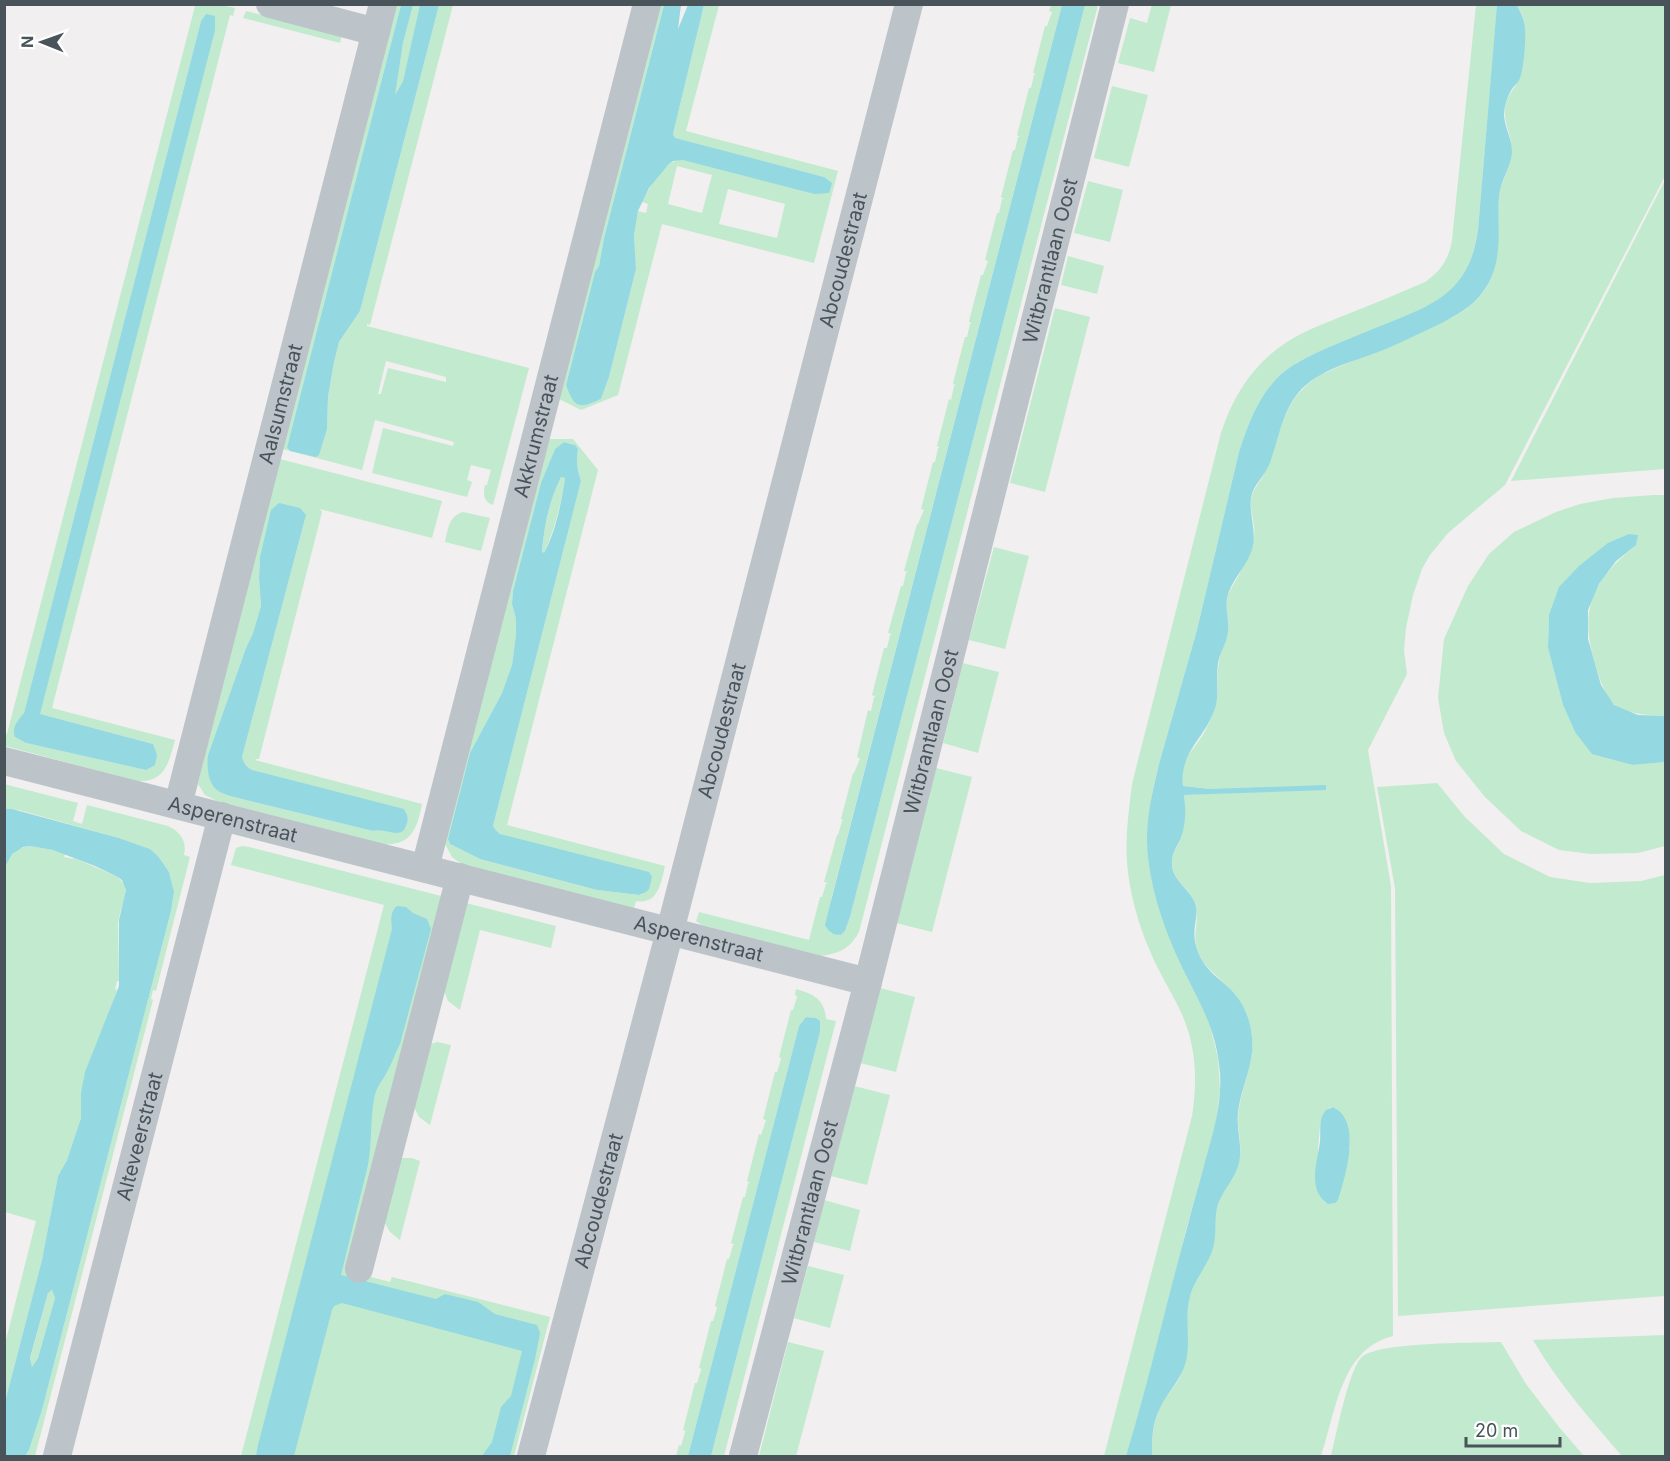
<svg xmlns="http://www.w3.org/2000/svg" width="1670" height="1461" font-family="Inter,sans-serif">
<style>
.green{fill:#c2eace;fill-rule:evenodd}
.water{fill:#94d8e2;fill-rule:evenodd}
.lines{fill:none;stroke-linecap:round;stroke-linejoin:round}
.minor{stroke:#bcc4ca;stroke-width:28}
.labels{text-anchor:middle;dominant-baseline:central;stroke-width:4.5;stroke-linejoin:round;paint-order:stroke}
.street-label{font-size:20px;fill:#49535a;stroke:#fff}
</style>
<rect width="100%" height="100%" fill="#f1efef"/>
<path class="green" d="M1152 4 1171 5 1154 72 1118 63 1130 18 1147 23Z
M190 5H221L235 8 233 16 230 15 52 708 175 740C169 762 165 783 137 781L5 746 4 733 7 734 187 37 195 6ZM206 14 39 714 153 744 146 770 26 743 15 737 17 722 24 713 201 21Z
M393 5H401L287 447 327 429 328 397 334 362 339 342 360 311 439 5H453L370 325 367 324V326L529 368 493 505C483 501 483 494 485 485H487L491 470 471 465 467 480 472 482 467 497 372 473 383 428 453 446 454 442 375 420 362 470 279 448ZM386 361 446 377V382L388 368 381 394H378Z
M413 5H420V8L403 81 394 97 403 43Z
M659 5H664L604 238 599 266 595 272 566 385C575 408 579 408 601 399L609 377 636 269 634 235 638 211 646 213 648 204 642 202C650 187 664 160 683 159L814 194 824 177 675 139 673 134 704 5H719L686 131 838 171 814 263 662 224 618 395 581 410 557 398ZM677 166 712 175 702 213 668 204ZM728 189 785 204 777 238 719 224Z
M1051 5H1062L831 900 830 933 841 935 845 931 850 917 1085 5H1098L859 932C850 949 838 954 820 956L702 925 696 921 699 912 809 940 820 897H822L826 884 828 883 824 882 837 835H838L842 821H844L841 819 853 773H854L860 759 857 757 868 710 871 711 874 697H876L872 695 884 648H887L890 635 892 634 888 633 901 586H903L906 573 908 572 904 571 917 524H918L924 510 921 509 933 462H935L938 448H940L937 446 949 399 951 400 954 386 956 385 953 384 954 379 965 337H967L970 324 972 323 969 322 970 317 981 275H983L988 261 985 260 997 213H999L1002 199H1004L1001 197 1013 150H1015L1018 137H1020L1017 135 1029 88H1031L1034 75 1036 74 1033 73 1045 26H1047L1052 12 1049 11Z
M1476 5H1497L1478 230C1469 287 1443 301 1394 321 1373 330 1352 338 1330 347 1312 355 1294 362 1279 376 1258 397 1248 424 1239 452L1197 630 1159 764C1147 810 1145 841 1154 888L1210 1026 1218 1058 1220 1090 1216 1123 1186 1230 1141 1410 1126 1456H1104L1192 1116C1198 1079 1196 1042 1179 1008 1170 989 1158 971 1150 951 1138 924 1129 891 1127 862 1125 836 1129 810 1132 784L1221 433C1234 393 1256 360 1292 339 1308 329 1326 323 1343 316 1370 305 1398 294 1425 282 1441 271 1449 259 1452 240Z
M1517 5H1665V176L1505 485 1448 533 1430 555 1422 569 1413 595 1406 628 1404 650 1407 674 1368 750 1391 886 1393 1336C1340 1349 1336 1413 1321 1456H1152C1152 1436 1153 1417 1164 1400 1171 1390 1180 1381 1183 1369 1191 1345 1183 1321 1190 1297 1192 1290 1194 1283 1198 1276 1202 1270 1207 1264 1209 1257 1215 1238 1212 1217 1220 1199 1226 1185 1237 1174 1240 1158 1242 1142 1236 1126 1239 1109 1242 1090 1250 1071 1252 1051 1254 1027 1245 1003 1227 986 1216 975 1204 967 1198 952 1191 934 1201 918 1195 903 1189 887 1170 879 1172 861 1172 853 1178 847 1180 840 1184 826 1186 809 1184 795L1326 789H1210L1183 786C1180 756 1191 755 1204 733 1208 725 1213 716 1215 707 1220 692 1216 677 1219 662 1220 651 1227 642 1228 632 1230 621 1225 610 1227 600 1229 590 1234 584 1239 575 1243 568 1252 545 1254 537 1256 525 1250 513 1251 500 1252 489 1261 482 1265 472 1285 431 1277 404 1320 375L1454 317C1509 284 1494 250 1499 197 1500 187 1504 180 1507 171 1510 164 1511 155 1511 148 1512 135 1503 122 1505 108 1506 96 1514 90 1519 80 1523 72 1526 30 1524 21 1523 15 1519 10 1517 5ZM1333 1107 1337 1109 1345 1120 1350 1139V1149L1325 1203 1319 1194 1318 1150 1320 1125 1329 1108Z
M246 11 342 35 340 43 243 18Z
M1112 86 1148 95 1129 167 1094 158Z
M1665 180V469L1511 481Z
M1088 181 1123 190 1110 242 1074 233Z
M1068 256 1104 266 1097 294 1061 285Z
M1055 308 1090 317 1045 492 1010 483Z
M546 439H573L598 470 507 825 665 866C661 883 658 905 636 901L634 908 463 865 452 857 445 844ZM564 442 573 444 578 449C576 460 577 471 581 481L493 826 495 829 500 834 642 895H638L597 890 480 859 450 844 448 839 470 753 502 693 512 665 516 634V619L512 604 513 591 541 484 555 449Z
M276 458 442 501 432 538 320 509 322 512 259 759H256L255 760 422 804C417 828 412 846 383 844L217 801 205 795 198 784ZM306 515 242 757C244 763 246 767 252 770L408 817 406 828 397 833 382 829 373 831 234 797 208 770V755L246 648 253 633 261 606 259 578 260 557Z
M561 477 565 478C561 504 555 529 544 553H542C544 526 549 501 561 477Z
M1654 495H1665V716C1648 715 1632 715 1616 706 1607 700 1600 680 1597 670 1578 612 1590 583 1636 545L1549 615 1548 648 1563 705 1575 732 1633 765 1665 762V846L1638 853 1591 854 1559 850 1521 831 1485 797 1456 761 1444 733 1438 698 1444 639 1468 586 1489 554 1514 532 1556 512 1580 504 1613 498Z
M463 512 490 518 481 551 445 542C448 529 449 516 463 512Z
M994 547 1029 556 1005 649 969 640Z
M963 663 999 672 978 753 943 743Z
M936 768 972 777 932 932 896 923Z
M1437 783 1465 817 1504 854 1550 877 1590 883 1641 881 1665 875V1296L1398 1316 1395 888 1377 787Z
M4 784 78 803 73 821 82 824 87 805 168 826C181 832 187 842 184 855L190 857 156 991 153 990 151 999 153 1000 35 1456H25L29 1450 42 1410 171 911 174 892 169 872 158 856 150 849 119 838 19 810 6 809 5 811Z
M30 846 54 850 65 854 64 857 73 859 74 858 118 877 125 885 126 894 120 913 118 923 119 981H117L115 989 117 990 81 1093V1118L67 1160 58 1176 42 1260 5 1402V1344L36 1221 5 1212 4 867C10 854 16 848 30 846Z
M242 846 249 847 445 897 348 1271 390 1282 392 1277 550 1317 514 1456H241L384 905 231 865 236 848Z
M462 902 556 926 551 948 480 930 460 1010 448 1001 443 988Z
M880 988 915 997 896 1072 860 1063Z
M796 989C814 994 825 1000 826 1019L836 1021 724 1456H711L820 1032 816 1018 806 1017 799 1026 688 1456H676L679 1445 681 1446 685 1432 686 1431 683 1430 695 1383H697L701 1370 702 1369 699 1368 711 1321H713L717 1308H718L715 1306 727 1259H729L733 1245H735L731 1243 743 1197H745L748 1183H750L747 1181 759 1134 761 1135 766 1120 763 1119 775 1072H777L781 1059H782L779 1057 791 1010H793L797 997H798L795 995Z
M437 1042 451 1045 430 1125 419 1117 413 1105 429 1045Z
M854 1086 890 1095 867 1185 831 1176Z
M403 1158H412L420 1161 400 1240 390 1232 383 1220 399 1160Z
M824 1200 860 1210 850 1251 814 1242Z
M808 1266 844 1275 830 1328 794 1318Z
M52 1290 55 1298 38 1358 32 1368 30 1359 48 1293Z
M1665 1335V1456H1622C1590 1419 1558 1383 1533 1340Z
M788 1342 824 1351 796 1456H759Z
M1501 1342 1526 1384 1559 1427 1584 1456H1331C1336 1437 1349 1366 1363 1356 1382 1342 1474 1343 1501 1342Z"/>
<path class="water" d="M1497 4 1517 5C1519 10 1523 16 1524 22 1527 31 1524 68 1520 78 1519 82 1515 85 1512 89 1507 97 1504 106 1504 116 1505 128 1512 139 1512 152 1511 168 1500 181 1499 197 1497 219 1501 241 1496 263 1487 302 1459 315 1425 331 1409 338 1394 346 1378 352 1352 362 1318 370 1299 392 1281 413 1279 441 1269 465 1264 477 1253 485 1251 498 1249 514 1256 529 1253 545 1249 565 1233 577 1228 595 1224 608 1230 620 1228 632 1227 643 1220 652 1218 663 1216 677 1219 691 1216 705 1207 738 1179 750 1183 786L1210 789 1326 785V790L1184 795C1186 811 1186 825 1180 840 1177 847 1172 853 1172 861 1170 879 1189 888 1195 903 1198 911 1196 917 1195 925 1193 938 1196 950 1202 960 1208 971 1218 978 1227 986 1246 1003 1254 1027 1252 1052 1250 1073 1240 1092 1238 1113 1236 1130 1243 1147 1239 1163 1235 1180 1221 1191 1217 1208 1214 1221 1217 1235 1213 1248 1208 1266 1194 1279 1190 1297 1184 1318 1191 1340 1186 1361 1182 1379 1168 1391 1160 1408 1152 1423 1152 1439 1152 1456H1126C1149 1381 1166 1304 1187 1228 1193 1204 1200 1181 1206 1158 1214 1130 1222 1102 1220 1073 1217 1033 1203 1009 1186 975 1166 935 1148 886 1147 840 1147 814 1153 789 1159 764L1197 630 1239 452C1248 424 1258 397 1279 376 1297 360 1318 352 1339 343 1358 335 1378 327 1398 319 1445 300 1470 284 1478 230Z
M401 5H413L403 43 395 95 403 81 420 5H439L360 311 339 342 334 362 328 397 327 429 319 455 316 457 290 451 287 447Z
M664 5H681L678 29 688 5H704L673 134 675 138 824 177 832 183 829 193 814 194 683 160 673 161 668 165 649 188 638 211 634 235 636 269 609 377 601 399C579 409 574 408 566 385L595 272 599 266 604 238Z
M1062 5H1085L850 917 845 931 841 935C832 935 829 932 825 925L831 901Z
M206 14 215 16V30L40 714 153 744 157 755 155 765 146 770 26 743 15 737C11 728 18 720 24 713L201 21Z
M564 442 575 445 578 449C576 460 577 470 581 481L493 826 495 829 500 834 649 872 652 877 649 889 646 892 639 895 597 890 480 859 450 844 448 839 470 753 502 693 512 665 516 634V619L512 604 513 591 541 483 555 449ZM561 477 565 478C561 504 556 531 544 553L542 552C544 526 549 501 561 477Z
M279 503 300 508 306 515 242 757C244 763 246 767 252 770L404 809C407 815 409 817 407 823 403 842 386 827 373 831L234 797C228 795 220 793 216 789 207 781 207 765 208 755L246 648 253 633 261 606 259 578 260 557 271 510Z
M1629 534 1638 535 1636 545 1616 561 1599 584 1588 610V639L1601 685 1614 705 1638 715 1665 716V762L1633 765 1592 754 1575 732 1563 705 1548 648 1549 615 1559 587 1579 566 1608 543Z
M6 809H12L119 838 150 849 158 856 169 872 174 892 171 911 42 1410 29 1450 25 1456H5V1402L42 1260 58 1176 67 1160 81 1118V1093L85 1072 119 986V920L126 890 122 880 118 877 95 866 53 850 30 846 23 847 12 854 5 867 4 811ZM52 1290 55 1298 38 1358 32 1367 30 1358 48 1293Z
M397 906 406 907 413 913 427 919 431 929 400 1044C395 1053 393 1061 388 1070 383 1081 376 1086 374 1099 370 1121 372 1144 368 1165L341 1275 436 1299 445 1294 478 1302 495 1314 537 1325 540 1333 535 1359 510 1456H482L492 1442 501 1407 511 1396 522 1351 342 1303 334 1306 332 1310 294 1456H256L258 1445 392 929C391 920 390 912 397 906Z
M806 1017 816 1018 820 1021V1032L711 1456H688L799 1026Z
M1333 1107C1363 1121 1345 1177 1338 1200L1335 1203 1328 1204C1307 1190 1317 1163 1320 1142 1321 1130 1318 1120 1326 1110Z"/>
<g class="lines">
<g class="minor">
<path d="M270 4 376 32"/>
<path id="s1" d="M4 761 868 982"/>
<path id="s2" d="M178 805 383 4"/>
<path id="s3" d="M425 868 647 4"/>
<path d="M359 1269 460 877"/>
<path id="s4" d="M57 1456 222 816"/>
<path id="s5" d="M531 1456 670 931 909 4"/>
<path id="s6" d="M743 1456 868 982 1115 4"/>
</g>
</g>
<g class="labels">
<g class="street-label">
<text stroke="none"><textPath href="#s5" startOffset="1236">Abcoudestraat</textPath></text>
<text stroke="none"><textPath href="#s6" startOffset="1234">Witbrantlaan Oost</textPath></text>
<text stroke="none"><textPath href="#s2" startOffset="414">Aalsumstraat</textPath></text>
<text stroke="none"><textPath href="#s3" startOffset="446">Akkrumstraat</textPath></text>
<text stroke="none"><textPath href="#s5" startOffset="750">Abcoudestraat</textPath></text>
<text stroke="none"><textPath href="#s6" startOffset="748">Witbrantlaan Oost</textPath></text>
<text stroke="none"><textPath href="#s1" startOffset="236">Asperenstraat</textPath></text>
<text stroke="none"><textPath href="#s1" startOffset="717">Asperenstraat</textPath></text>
<text stroke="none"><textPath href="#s4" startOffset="330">Alteveerstraat</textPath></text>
<text stroke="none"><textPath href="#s5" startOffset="264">Abcoudestraat</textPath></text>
<text stroke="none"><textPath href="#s6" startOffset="262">Witbrantlaan Oost</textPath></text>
</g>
</g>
<rect width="1670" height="1461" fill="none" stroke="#49535a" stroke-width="12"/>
<g transform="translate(42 42) rotate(271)" stroke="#ffffff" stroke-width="4.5" paint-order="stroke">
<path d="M0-4.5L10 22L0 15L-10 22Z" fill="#49535a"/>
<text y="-9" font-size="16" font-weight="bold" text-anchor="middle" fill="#49535a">N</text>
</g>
<path d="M1466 1437v9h94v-9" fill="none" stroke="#49535a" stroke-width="3"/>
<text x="1475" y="1437" font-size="18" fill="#49535a" stroke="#ffffff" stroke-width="4.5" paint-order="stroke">20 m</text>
</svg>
